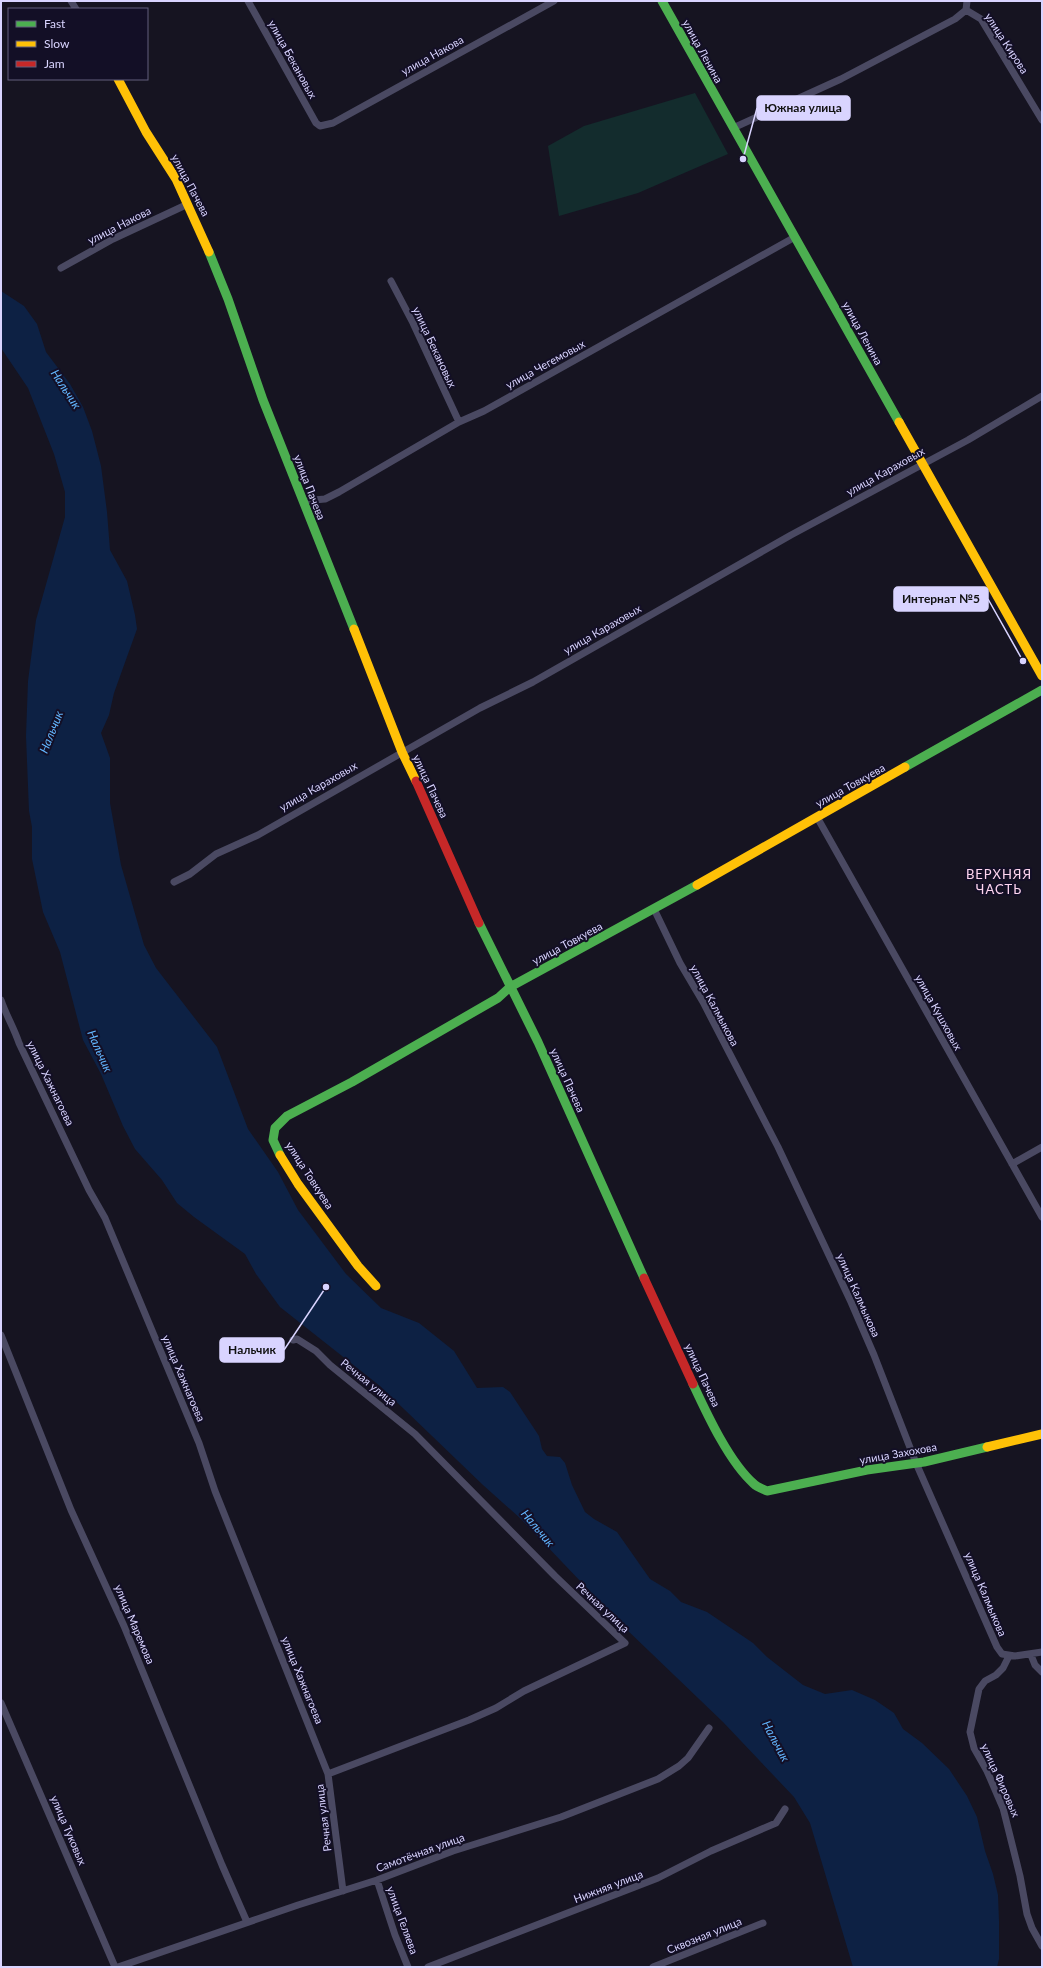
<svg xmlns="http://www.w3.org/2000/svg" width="1043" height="1968" font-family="Lato,sans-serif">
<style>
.green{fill:#132c2d}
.water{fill:#0d2144}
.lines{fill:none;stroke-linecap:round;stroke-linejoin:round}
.street{stroke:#4a4962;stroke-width:7}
.fast{stroke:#4caf50;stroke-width:9}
.slow{stroke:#ffc107;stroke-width:9}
.jam{stroke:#c62828;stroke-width:9}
.labels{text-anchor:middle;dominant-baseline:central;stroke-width:4;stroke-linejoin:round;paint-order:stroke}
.street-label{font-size:11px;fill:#d9d4ff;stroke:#130f26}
.water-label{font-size:12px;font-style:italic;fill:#62b6ff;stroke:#130f26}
.quarter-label{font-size:13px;letter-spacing:1px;fill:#ffd6f0;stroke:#130f26}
.leader{fill:none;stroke:#d9d4ff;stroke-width:1.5}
.callout-dot{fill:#d9d4ff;stroke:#130f26;stroke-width:1.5}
.callout{fill:#d9d4ff;stroke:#d9d4ff;stroke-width:1.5}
.callout-label{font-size:12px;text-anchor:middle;font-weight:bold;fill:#111}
</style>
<rect width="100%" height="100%" fill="#161421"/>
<path class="green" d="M695 93 728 154 638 193 559 216 548 146 584 126Z"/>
<path class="water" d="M1 291 24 306 37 324 46 352 70 384 83 407 92 431 101 466 107 512 110 550 127 581 135 615 137 629 114 693 109 715 101 733 110 758V803L121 865 144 945 156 968 217 1047 248 1129 278 1172 298 1210 346 1274 381 1308 419 1323 454 1351 477 1388 503 1387 510 1392 539 1436 542 1449 547 1456 560 1457 565 1463 572 1485 585 1512 594 1519 617 1532 650 1579 670 1591 681 1602 707 1612 753 1643 767 1657 803 1685 825 1694 852 1690 875 1700 894 1713 903 1729 922 1743 949 1769 967 1796 977 1817 985 1851 993 1874 998 1895 999 1921V1959L997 1967H853L810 1823 794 1797 723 1722 625 1628 521 1519 483 1485 380 1386 280 1307 256 1274 245 1254 194 1217 177 1203 162 1180 135 1149 123 1126 101 1074 83 1040 60 952 43 912 32 859V827L29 811 26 736 28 681 36 620 65 517V492L54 454 28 388 1 348Z"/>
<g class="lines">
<path class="street" d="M71 1 76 9
M248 1 316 123 320 126 333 123 554 1
M966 10 981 19 1042 120
M966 10 967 1
M733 128 841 79 955 19 966 10
M61 268 113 239 188 204
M391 281 413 323 459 422
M303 501 325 499 339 492 459 422 484 411 795 237
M817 817 1042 1217
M174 882 190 874 216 854 258 835 480 708 533 682 791 535 968 440 1042 396
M654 909 680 963 703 1002 778 1147 851 1302 874 1355 916 1463 997 1647 1002 1654 1015 1656 1042 1652
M1 1000C6 1015 14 1028 19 1043L89 1190 105 1218 199 1443 215 1491 328 1774
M1012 1164 1042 1147
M1 1335 71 1510 124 1626 222 1865 247 1922
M293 1340 297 1339 316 1351 330 1365 415 1434 555 1576 625 1643 524 1691 496 1708 469 1720 328 1774 343 1891
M1031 1655 1035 1665 1042 1672
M1009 1656 1003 1668 996 1675 985 1681 979 1689 970 1732 974 1748 987 1771 1003 1808 1020 1876 1027 1914 1032 1928 1042 1946
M1 1703 115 1967
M377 1880 395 1935 408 1967
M118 1967 298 1905 377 1880 453 1851 561 1817 658 1779 679 1766 688 1758 709 1728
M428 1967 658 1878 711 1851 776 1823 785 1809
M653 1967 763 1923"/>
<path class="fast" d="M662 1 899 422
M209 252 228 299 263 400 354 629
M905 767 1042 690
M479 923 538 1042 644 1278
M280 1155 273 1140 275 1128 287 1116 352 1082 498 998 510 987 697 885
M693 1384C707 1414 729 1462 754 1484 757 1487 763 1489 767 1491L867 1470 924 1462 987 1447"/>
<path class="slow" d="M118 79 146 132 176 179 209 252
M899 422 1042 676
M354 629 402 752 416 781
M697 885 905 767
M280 1155 298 1184 358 1266 376 1286
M987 1447 1042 1434"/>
<path class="jam" d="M416 781 479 923
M644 1278 693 1384"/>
</g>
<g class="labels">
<g class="street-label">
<text transform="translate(1007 43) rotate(57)">улица Кирова</text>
<text transform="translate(703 51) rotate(61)">улица Ленина</text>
<text transform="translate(432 55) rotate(-29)">улица Накова</text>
<text transform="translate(293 59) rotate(61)">улица Бекановых</text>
<text transform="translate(191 185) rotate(62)">улица Пачева</text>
<text transform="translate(119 225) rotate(-27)">улица Накова</text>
<text transform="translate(863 333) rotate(61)">улица Ленина</text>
<text transform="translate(435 347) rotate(65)">улица Бекановых</text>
<text transform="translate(545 364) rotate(-29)">улица Чегемовых</text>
<text transform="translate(885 471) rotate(-29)">улица Караховых</text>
<text transform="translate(310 487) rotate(69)">улица Пачева</text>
<text transform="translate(602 629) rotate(-30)">улица Караховых</text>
<text transform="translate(850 785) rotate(-29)">улица Товкуева</text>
<text transform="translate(318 786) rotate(-30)">улица Караховых</text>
<text transform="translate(431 786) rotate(65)">улица Пачева</text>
<text transform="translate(567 943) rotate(-28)">улица Товкуева</text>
<text transform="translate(715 1005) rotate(62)">улица Калмыкова</text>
<text transform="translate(939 1012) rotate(61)">улица Кушховых</text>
<text transform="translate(568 1080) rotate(66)">улица Пачева</text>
<text transform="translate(51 1083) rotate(64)">улица Хажнагоева</text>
<text transform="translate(310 1175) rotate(57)">улица Товкуева</text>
<text transform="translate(859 1295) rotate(66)">улица Калмыкова</text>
<text transform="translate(703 1375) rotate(65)">улица Пачева</text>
<text transform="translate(184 1378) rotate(67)">улица Хажнагоева</text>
<text transform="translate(369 1382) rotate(39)">Речная улица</text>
<text transform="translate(898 1453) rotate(-10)">улица Захохова</text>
<text transform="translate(986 1594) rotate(67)">улица Калмыкова</text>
<text transform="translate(603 1607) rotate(43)">Речная улица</text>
<text transform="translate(135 1624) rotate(67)">улица Маремова</text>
<text transform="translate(303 1680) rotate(68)">улица Хажнагоева</text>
<text transform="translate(1001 1780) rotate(66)">улица Фировых</text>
<text transform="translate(323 1818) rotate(-97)">Речная улица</text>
<text transform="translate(69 1830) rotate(67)">улица Туковых</text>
<text transform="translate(420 1852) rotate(-20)">Самотёчная улица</text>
<text transform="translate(608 1886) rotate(-21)">Нижняя улица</text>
<text transform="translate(403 1920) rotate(70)">улица Геляева</text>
<text transform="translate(704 1935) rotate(-22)">Сквозная улица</text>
</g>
<g class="water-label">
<text transform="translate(66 389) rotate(57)">Нальчик</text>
<text transform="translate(51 732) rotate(-68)">Нальчик</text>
<text transform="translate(100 1051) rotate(66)">Нальчик</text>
<text transform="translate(538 1528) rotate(50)">Нальчик</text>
<text transform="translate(776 1741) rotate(62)">Нальчик</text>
</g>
<g class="quarter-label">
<text x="999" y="874">ВЕРХНЯЯ<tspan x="999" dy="15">ЧАСТЬ</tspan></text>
</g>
</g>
<path class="leader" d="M743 159L757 108M1023 661L988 599M326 1287L284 1350"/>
<g class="callout-dot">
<circle cx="743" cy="159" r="4"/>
<circle cx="1023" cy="661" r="4"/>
<circle cx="326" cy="1287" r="4"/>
</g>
<g class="callout">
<rect x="757" y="96" width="93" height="24" rx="4"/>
<rect x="894" y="587" width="94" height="24" rx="4"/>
<rect x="220" y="1338" width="64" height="24" rx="4"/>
</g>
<g class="callout-label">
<text x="803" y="112">Южная улица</text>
<text x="941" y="603">Интернат №5</text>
<text x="252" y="1354">Нальчик</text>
</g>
<rect width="1043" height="1968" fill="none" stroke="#d9d4ff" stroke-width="4"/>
<rect x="8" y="8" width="140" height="72" fill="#130f26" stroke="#625e7d"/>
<rect x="16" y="21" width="20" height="6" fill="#4caf50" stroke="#625e7d"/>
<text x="44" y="28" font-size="12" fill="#d9d4ff">Fast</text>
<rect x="16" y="41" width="20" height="6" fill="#ffc107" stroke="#625e7d"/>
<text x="44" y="48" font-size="12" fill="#d9d4ff">Slow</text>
<rect x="16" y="61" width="20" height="6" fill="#c62828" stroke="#625e7d"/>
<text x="44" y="68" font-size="12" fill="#d9d4ff">Jam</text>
</svg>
